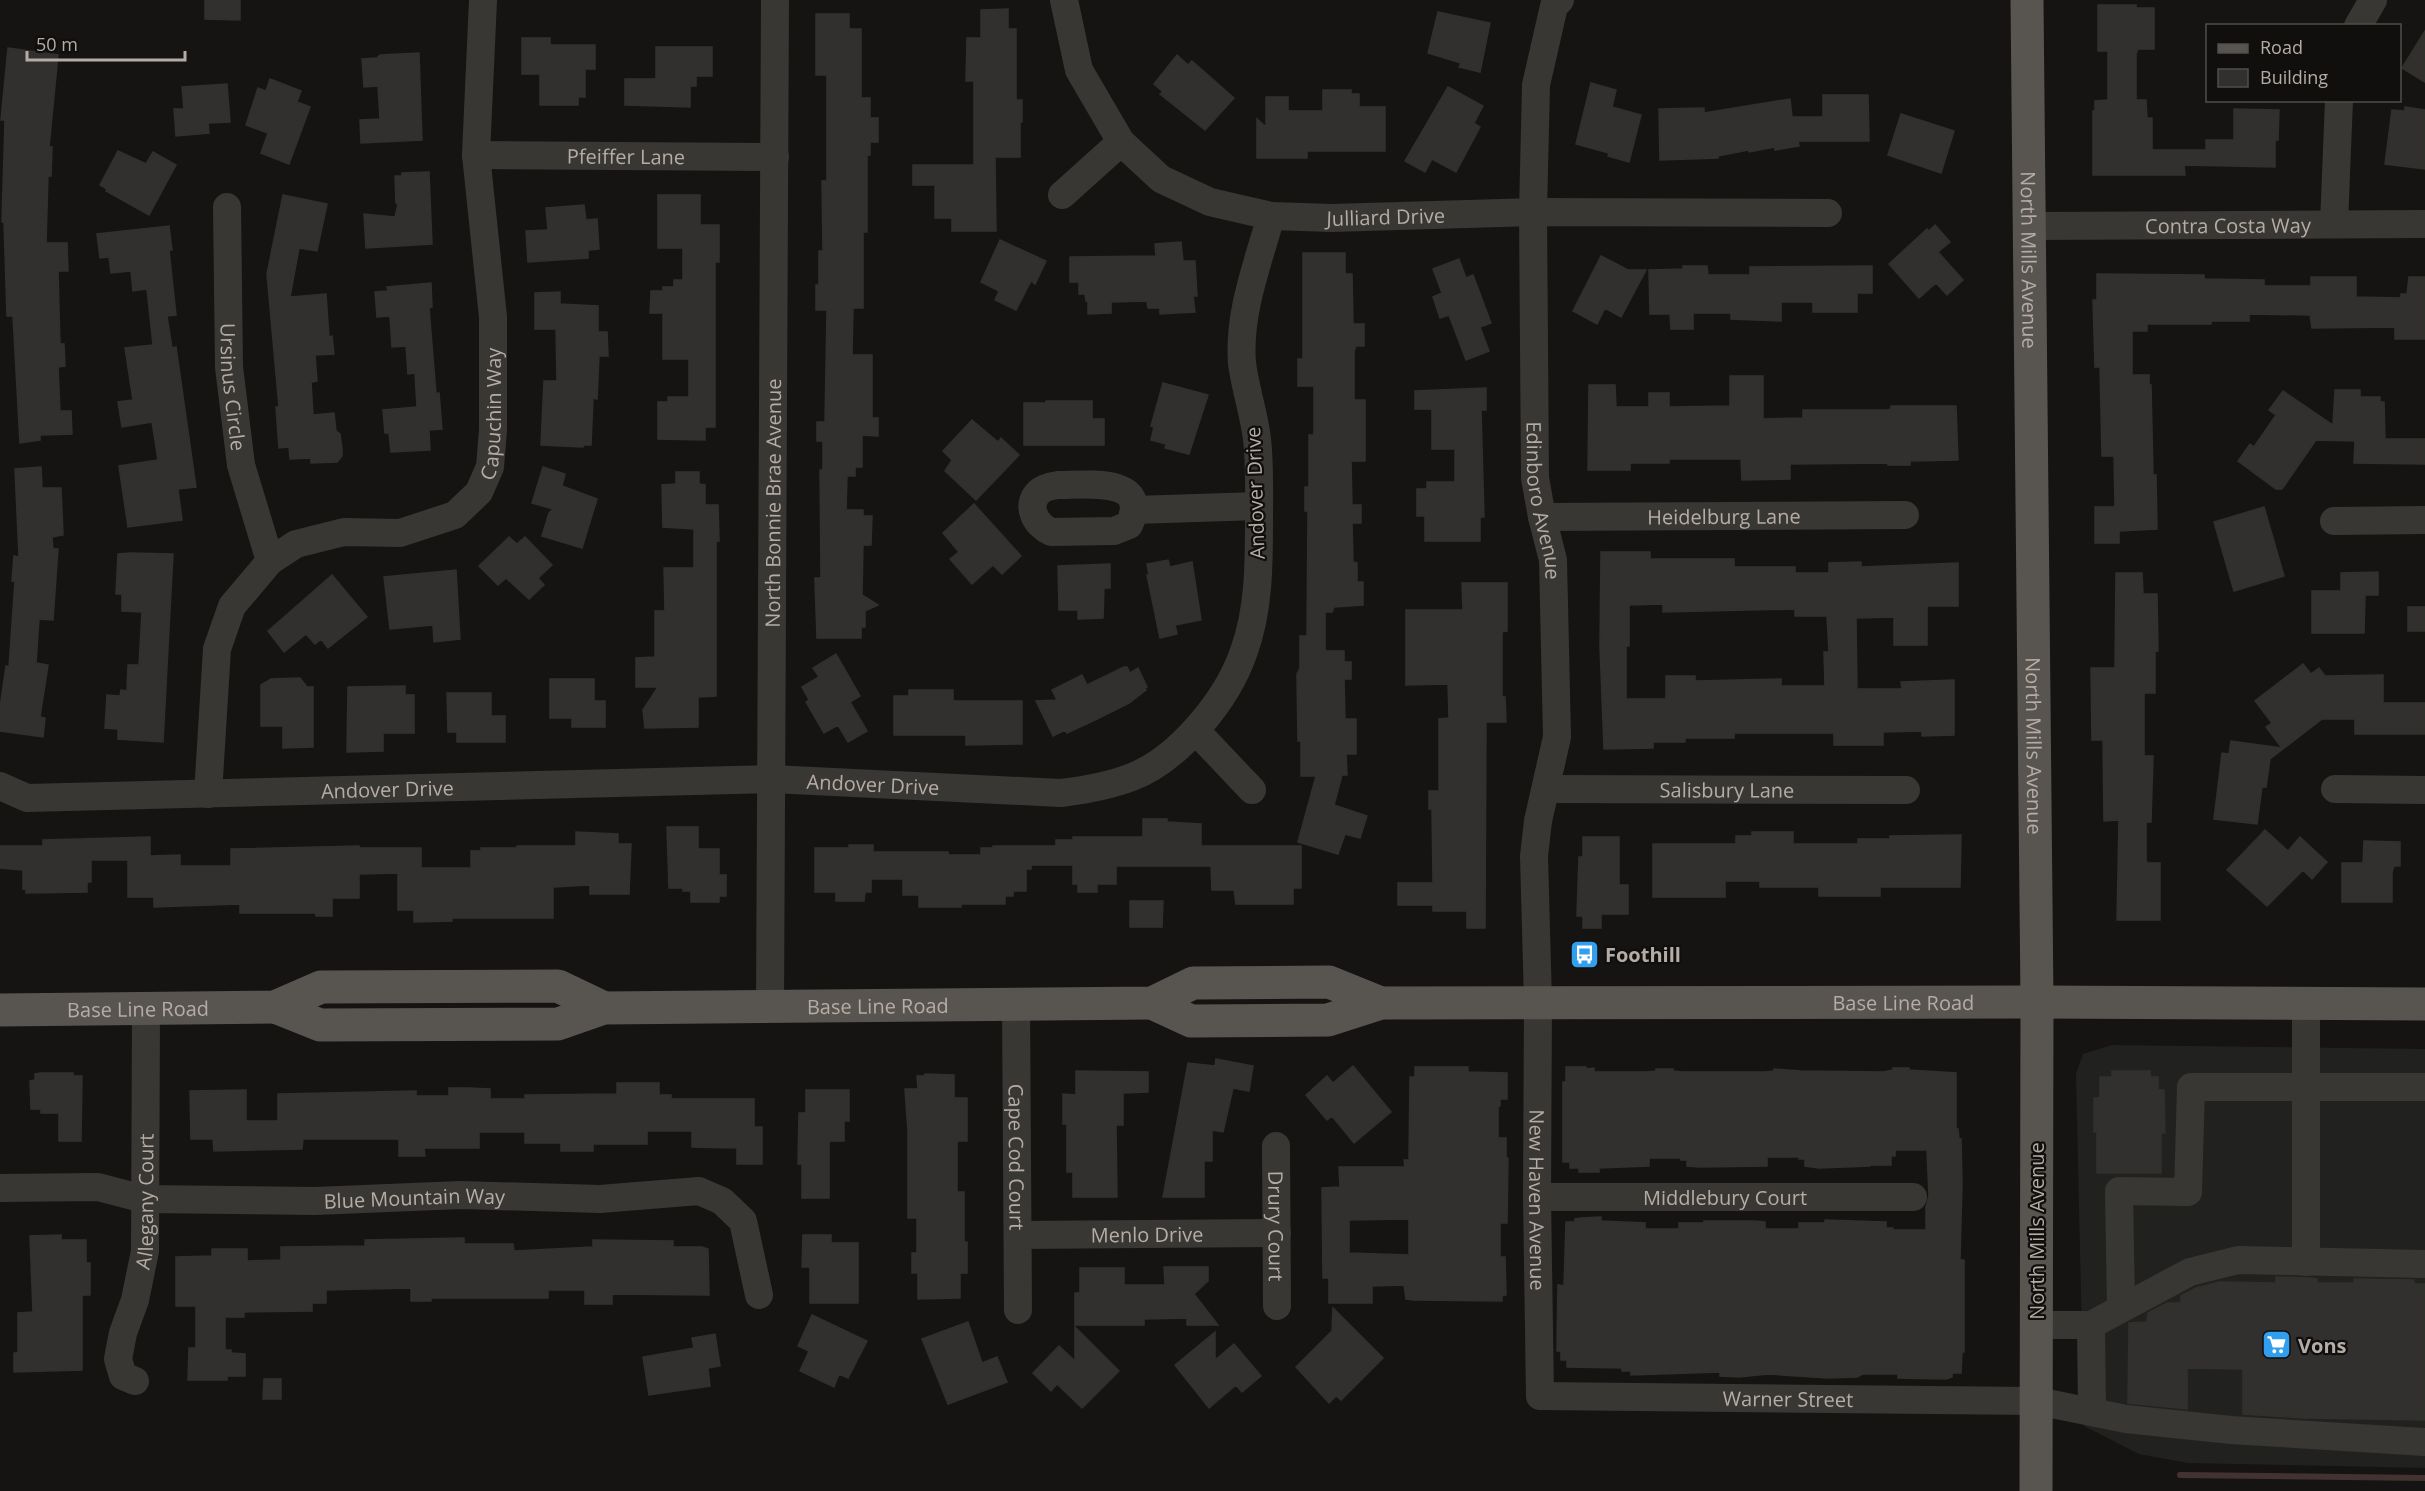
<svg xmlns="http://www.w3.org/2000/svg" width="2425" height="1491" font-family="'Open Sans',sans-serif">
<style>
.built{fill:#21211f}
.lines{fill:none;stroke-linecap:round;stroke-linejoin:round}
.stream{stroke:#423331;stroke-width:6}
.building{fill:#31302e;stroke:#31302d;stroke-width:1.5;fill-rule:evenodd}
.minor{stroke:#393734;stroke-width:28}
.major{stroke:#585550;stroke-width:33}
.labels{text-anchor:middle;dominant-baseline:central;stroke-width:4.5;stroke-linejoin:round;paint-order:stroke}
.street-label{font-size:20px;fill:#b5aca5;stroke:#100f0e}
.poi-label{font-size:20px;font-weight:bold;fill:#b5aca5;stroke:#100f0e;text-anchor:start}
</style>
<rect width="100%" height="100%" fill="#151413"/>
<path class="built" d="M2112 1045 2425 1049V1468L2188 1463 2139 1454 2084 1426 2076 1074 2083 1054Z"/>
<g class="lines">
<path class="stream" d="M2180 1475 2425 1478"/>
</g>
<path class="building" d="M205 0H240V20L205 19Z
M2098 5H2136V8H2154V49H2138L2136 54V100H2146L2147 118H2152V150H2206V140H2234V109L2279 110 2278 140H2275V167L2184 165 2185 175H2093V111H2095V101L2108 100V51H2098Z
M1008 9V29H1016V100H1022V122H1020V157H995L996 231H952V218H935V185H913V165H974V81H966L967 38H981V10Z
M1438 12 1490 23 1480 72 1459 67 1461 63 1428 53Z
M816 14H849V29H861V98H870V118H878V142H870V155H867V232H863V308H853L852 355H872V418H878V436L862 435V467H855V476H847L846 510H863V516H872L871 545H863L862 595 878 605 865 611V627H861V638H817L815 581V578H821L820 470H823V441H817V422H825L827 310H816V285H819V251H823L822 181H827V75H816Z
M2425 31V82L2402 68Z
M522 38H550V45H595V69H585V97H578V105H540V74H522Z
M656 47H712V76H696V86H690V107L625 105V79H656Z
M8 48 58 55 49 147H52L51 176H48L46 243H67L68 271H58L60 344H64L65 366 58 367 60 411H71L72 434 40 435V440L20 443 13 316H7L4 222H2L5 120H1Z
M419 53 422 140 361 143 360 120 380 119 378 86 364 87 362 59 377 58 380 55Z
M1177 55 1188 65 1192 61 1234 98 1205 130 1160 94 1163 92 1154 84Z
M270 79 301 91 297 102 310 107 289 164 261 153 268 133 246 125 258 88 266 91Z
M1591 83 1616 90 1612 107 1641 115 1629 162 1608 156 1609 153 1576 144Z
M227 84 230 122 208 123 209 133 176 136 174 109H184L182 87Z
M1448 87 1483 106 1474 123 1480 127 1456 172 1432 159 1425 172 1405 161Z
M1323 90H1351V94H1359V107H1385V151H1307V158H1257V119L1266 127V97H1288V111H1323Z
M1823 95H1868L1869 141H1798L1799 146 1775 150V147L1749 152 1748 150 1718 156V158L1660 160 1659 109 1704 108V113L1790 99 1792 117H1823Z
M2405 107 2425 110V169L2385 164 2392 110 2405 111Z
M1901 114 1954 131 1941 173 1888 155Z
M118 151 146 164 153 152 176 165 149 215 106 191 107 189 100 185Z
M429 172 432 244 366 248 364 214 395 217 398 204 396 203 395 176H402V173Z
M283 195 327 204 317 251 299 248 290 297 326 294 329 337 332 336 334 354 315 355 317 381 311 382 313 415 334 413 336 431 340 434 342 448V456L337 462 311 463V458L290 459 289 447 279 448 276 407H279L267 274Z
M658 195H700V225H719V262H715V427H705V440L658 439V402H668V397H689V359H663V313H650L651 291H663V287H674V280H683V248H658Z
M584 205 586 220 597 219 599 249 588 250V258L528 262 526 231 548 230 546 208Z
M1935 225 1950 242 1938 252 1963 280 1947 295 1936 283 1919 298 1889 264 1927 229 1929 231Z
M169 226 172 250H169L176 315 167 316 172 348 176 347 196 487 178 489 182 520 128 527 119 466 158 460 152 422 122 427 118 402 133 400 125 348 153 345 147 289 133 291 131 271 111 273 109 257 100 258 97 234Z
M1000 240 1046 261 1035 284 1031 281 1016 310 995 300 999 291 981 282Z
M1181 242 1183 261H1195L1197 296H1193L1195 312 1160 314V308H1148L1147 301 1111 302V313L1088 314V301H1086L1085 294H1079V282H1070V257L1156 256 1155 244Z
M1303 253H1345V274H1352L1353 324H1364V346H1356L1354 351V400H1365V461H1351L1352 505H1361V523H1352L1353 562 1357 563V582H1363V605L1334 607 1332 612H1325V651H1344V662H1351V679H1344L1345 719H1356V754H1346L1347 775H1342L1334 805 1367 816 1360 838 1345 834 1338 854 1298 842 1316 776H1301V741H1298L1297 674 1300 668V636H1307L1308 511H1305V487H1309V435H1314V386H1298V359H1303Z
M1601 256 1628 270H1646L1621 317 1605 308 1597 324 1573 311Z
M1459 259 1466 278 1473 275 1491 323 1480 327 1489 351 1466 360 1449 315 1440 318 1433 297 1442 293 1433 269Z
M1683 266H1707L1708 275H1750V267L1872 266V293H1857V312H1813V302H1781V321L1731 319V313H1693V329H1671L1670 314H1650L1649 270 1683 269Z
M2097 274 2204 275V279L2264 280V286H2311V277H2356V297L2401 298V294H2407L2409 277H2425V339H2395V327L2312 328 2310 315 2249 314V321H2211V324H2147V331H2132V375H2149V385H2151L2153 475H2156L2157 529 2119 531V543H2095V507H2115L2114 456H2102L2100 367H2095L2093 300H2097Z
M431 283 432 307 429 308 436 394 439 393 442 429 429 430 430 450 391 452 389 433H385L383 410 417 407 415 373 408 374 406 346 392 347 390 316 377 317 375 292 388 291 387 287Z
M560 292V304L598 306V332H607L608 356H599L597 399 593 398 591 445H583V447L541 445 544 381H557L556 329H535V293Z
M1730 376H1763V419L1803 418V410H1888L1891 409V406H1956L1958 460 1910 461V465H1888V463L1790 464V479L1742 480 1741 459H1669V463H1630V470H1588L1589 385H1615L1616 407H1649V393H1669V407L1730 406Z
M1163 383 1208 395 1189 454 1165 448 1166 444 1151 440 1154 427 1151 426Z
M1486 388V410H1481L1484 517H1480V541H1425V516H1417V489H1427V482H1455V449H1432V409H1415V391Z
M2335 390H2360V397H2380V402H2384L2385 439H2425V464L2354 463 2355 441 2316 440 2282 489H2276L2238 461 2250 444 2254 447 2276 415 2269 410 2283 391 2333 425Z
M1046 401H1092V419H1104V445H1024V403H1046Z
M972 420 998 442 1001 438 1019 455 976 500 945 471 952 460 943 451Z
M41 467 42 488H61L63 535 52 537 53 549H58L53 620 39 619 36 663 48 665 40 717 45 718 43 737 0 731V708L6 666 9 667 15 581H12L14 556 19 557 15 469Z
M543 467 565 474 562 486 597 499 582 548 542 536 549 513 553 509 532 503Z
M676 472H699V484L705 485V505H718L719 541H716V696L698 697V727L645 728 643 710 658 687H636V658L655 657V611H665L664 568H694V529L663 527 662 485 676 484Z
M974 504 1021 556 1002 574 993 565 972 584 950 559 959 552 943 533Z
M2264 507 2284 576 2234 591 2214 522Z
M509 537 517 544 525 537 552 565 538 578 544 585 529 599 506 578 498 585 479 566Z
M1601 552H1650V559H1734V567H1795V573H1829V563L1861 562V567L1958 563V606H1927V645H1894V617L1856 618 1857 689H1902L1901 682 1954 680V735L1922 736V731L1883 732V745H1834V733H1734V738H1685V742H1653V748L1604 749 1600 646ZM1663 604V612L1795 609V616H1827L1829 652H1824L1825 686H1781V679L1695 681V676H1666V699H1626V646H1629V605Z
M131 553 173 554 163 742 118 739V729L105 728 107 695 120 696 121 690 127 691 128 665H139L142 612 122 611V594H116L118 554Z
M1168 560 1170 567 1192 562 1201 620 1175 625 1177 634 1160 638 1147 575 1149 574 1147 564Z
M1110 564V588H1104L1103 618 1078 619V610H1059L1058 566Z
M456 570 460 639 434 642 433 625 390 629 384 577Z
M2378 572V595H2365L2364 633H2312V591H2341V573Z
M2116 573H2142L2143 594H2157L2158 651H2155V693H2144V756H2153L2151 822H2146V860L2147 863H2160V920H2117L2119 820 2104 821 2103 740H2092L2091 668H2115Z
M332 575 367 617 328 648 321 639 315 644 306 634 284 652 268 631Z
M1462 583H1507V631L1502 632V697H1505L1506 722H1486L1485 928H1467V911H1433V905H1398V883H1433L1432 809H1429V791H1439V719L1449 718 1448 684 1406 685V610H1463Z
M2408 607H2425V631H2408Z
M836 654 860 696 850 702 867 731 848 742 838 725 824 733 806 702 809 700 802 687 819 677 813 668Z
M2303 664 2311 674 2319 668 2325 676 2383 675V703H2425V734H2355V719H2322L2270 759 2266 787H2262L2257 824 2214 819 2222 753 2229 754 2231 741 2282 748 2266 727 2272 723 2255 701Z
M1124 667H1127L1130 673 1138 668 1147 687 1145 688 1146 690 1129 703 1095 720 1067 733 1065 730 1053 736 1036 701 1057 700 1052 690 1082 675 1087 685Z
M300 678 307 687H313V747L283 748V726H261V685L271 679Z
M550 679H594V701H605V727H572V718H550Z
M405 686V695H414V733H383V751L347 752 348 687Z
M909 690H953V701H1022V744L966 745V735H894V696H909Z
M447 693H491V716H505V742H457V732H448Z
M1143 819H1167V822L1201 824V846H1301V888H1293V904H1236L1234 890H1212L1211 866H1116V884H1097V892H1078V884H1073V865H1031V869H1026V891H1013V896H1005V904H961V907H919V895H903V879H871V892H865L864 901H836V892H815V848H849V845H873V852H948V855H981V848H993V846H1056V840H1073V837H1143Z
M667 827H698V849H719V875H726V896H719V902H691V891H683V888H669Z
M2265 830 2288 851 2300 837 2327 862 2312 879 2303 870 2267 906 2227 870Z
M576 832 618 834V844H631L629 894H590V885L553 887V918H452V921L414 922V910H398V873L359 874V898H332V916H316V913H240V904L154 907V897H128V860H91V882H87V892L26 893V889H23V870L0 868V846H43V840L150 837V856L180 855V866H231V849L359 846V848H421V868H471V851H481V848H517V846H576Z
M1752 832H1793V844H1858V839H1890V836L1961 835 1960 887H1880V896H1819V887H1760V881H1725V897H1653V844H1736V836H1752Z
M1583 837H1619V885H1628V914H1601V928H1583V916H1577L1579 857H1583Z
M2364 841 2400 842V866H2394L2392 872V902H2342V863H2363Z
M1130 901H1163L1162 927H1130Z
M1216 1059 1253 1066 1249 1091 1233 1088 1223 1132 1212 1130V1161H1204V1197H1163L1188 1063 1215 1066Z
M1353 1066 1391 1112 1354 1143 1332 1116 1327 1120 1306 1095 1327 1076 1333 1083Z
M1415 1067H1468V1072L1507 1073V1099H1500V1106H1498V1138H1506V1158H1508L1507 1223H1500V1257H1505L1506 1295H1502V1301L1414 1300 1406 1299 1404 1285 1372 1286V1303H1329V1278H1323L1322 1188 1340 1187 1339 1167H1405L1404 1160H1409L1410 1077H1415ZM1409 1219V1255L1349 1253V1220Z
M1566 1067H1586V1069L1594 1068V1072H1646L1656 1071V1069H1673V1071L1682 1072H1765L1774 1071V1069L1801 1071 1883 1072 1893 1070V1068H1909V1070L1956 1073V1129H1958L1959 1139H1961L1962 1183 1960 1260H1964V1352H1962L1961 1373H1952V1377L1946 1379 1898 1378V1374H1863L1857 1377 1828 1378 1768 1374 1739 1377 1720 1376V1372L1631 1375V1371H1622V1368L1567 1367V1360H1561V1351H1557L1558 1285 1564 1286 1566 1222H1575V1219L1581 1218 1601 1217V1221L1645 1223V1229H1679V1223H1704V1221H1752L1765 1222V1229H1799V1223H1825V1220L1886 1222V1228H1893V1230H1926V1207L1929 1196 1927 1150H1895V1156H1891V1165H1870V1166L1819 1168 1805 1166V1159H1799V1157H1767V1166L1700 1167 1687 1166V1160H1681V1158H1649V1166L1599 1168V1172H1579V1168H1570V1162H1563V1082H1566Z
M1076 1071 1148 1072V1092L1123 1093V1125H1116L1117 1197H1073V1172H1067V1124H1063V1094L1076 1095Z
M2112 1071H2150V1077H2158V1090H2164L2165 1133H2161V1173H2097V1132H2094V1098H2100V1077H2112Z
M41 1073H73V1076H82L81 1141H59V1113H41V1109H31L30 1081 35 1080V1074Z
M925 1074 954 1075V1098H967V1141H957V1192H964V1242H967V1273H960V1298L918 1299V1273H912V1253H917V1218H908V1131L905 1089H918L917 1076H925Z
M617 1083H659V1095H671V1099H754V1127H762V1164H737V1148L692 1147V1131H647V1144H593V1151H561V1143H525V1132H479V1148H424L425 1156H399V1139H303L302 1149 214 1151 213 1139H191L190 1091 246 1090V1121H278V1094L416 1091V1096H449V1088H469L490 1089V1099H525V1095L617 1094Z
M806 1090H849V1121H844V1141H829V1198H802V1164H798L799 1113H806Z
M61 1235V1240H86V1263H90V1295H82V1370L14 1372V1353H18V1313L33 1312 30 1236Z
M803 1235H831V1243H858V1303H810V1267H802Z
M464 1238V1244H513L514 1251 593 1247V1240L673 1241V1247H702L708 1249 709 1295 612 1294V1304H585V1290H548V1298H431V1301H411V1288L326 1290V1303H312V1311L244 1312V1317H225V1350H231V1353L245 1354V1376H227V1380H188L189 1348H196V1306H176V1257L212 1256V1249H247V1261L281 1260V1247L365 1246V1240Z
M1164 1267H1208V1281L1194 1294 1218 1325H1187V1318L1144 1319V1325H1075V1293H1080V1268H1124V1285H1165Z
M2276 1277 2311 1278 2317 1279V1283H2354V1279L2414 1280V1284H2425V1420L2303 1418 2243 1414V1369L2187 1368V1409L2128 1403 2129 1323 2147 1322 2148 1313 2167 1303H2181V1296L2196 1288 2219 1282 2276 1283Z
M1333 1308 1383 1358 1341 1400 1336 1396 1329 1403 1296 1367 1332 1331Z
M812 1315 867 1341 848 1378 839 1374 834 1387 800 1371 809 1351 798 1346Z
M968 1322 982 1363 997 1357 1007 1382 948 1404 922 1339Z
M1075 1327 1119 1371 1082 1408 1057 1384 1051 1391 1033 1373 1059 1346 1075 1361Z
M1215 1332V1360L1234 1344 1261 1376 1242 1392 1236 1385 1209 1408 1175 1365Z
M715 1334 720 1366 708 1368 710 1386 649 1395 643 1357 694 1348 692 1338Z
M264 1379H281V1399H263Z"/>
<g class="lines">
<g class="minor">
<path id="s1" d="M1064 0 1079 70 1121 142 1161 179 1210 202 1271 216 1332 218 1533 212 1828 213"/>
<path id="s2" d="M1560 0 1554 6 1536 85 1533 212 1535 478 1542 517 1553 560 1557 737 1538 821 1534 856 1538 1002 1537 1197 1540 1396 2037 1401 2126 1419 2231 1430 2425 1442"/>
<path d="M2358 26 2373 0"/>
<path id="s3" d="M476 155 775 157"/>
<path d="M1062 195 1121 142"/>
<path id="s4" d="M227 207 229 367 241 465 270 561"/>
<path d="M2334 224 2339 100"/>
<path id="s5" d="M2030 226 2425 224"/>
<path d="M1058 485C1085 485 1152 476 1129 525L1114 531 1051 532C1037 526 1024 506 1039 492 1043 488 1052 486 1058 485Z"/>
<path d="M1134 510 1259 506"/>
<path id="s6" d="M1542 517 1905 515"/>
<path d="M2334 521 2425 520"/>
<path d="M1196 731 1252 790"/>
<path id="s7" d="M0 786 27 798 772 779 1061 793C1085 790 1109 786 1132 777 1179 759 1228 699 1244 651 1259 610 1259 564 1259 521 1259 494 1260 465 1257 439 1254 413 1245 388 1242 363 1238 313 1258 263 1271 216"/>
<path id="s8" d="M1547 789 1906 790"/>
<path d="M2335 789 2425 790"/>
<path id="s9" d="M208 794 217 649 232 606 270 561 296 544 344 532 400 533 455 515 479 492 490 467 493 430V317L476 155 483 0"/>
<path d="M2306 1003V1262"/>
<path id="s10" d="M1016 1004 1018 1310"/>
<path id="s11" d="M770 1007 775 0"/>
<path id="s12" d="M1276 1146 1277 1306"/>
<path id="s13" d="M0 1188 98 1187 144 1199 315 1201 461 1195 600 1199 699 1191 722 1201 743 1221 759 1295"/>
<path id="s14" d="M1537 1197H1913"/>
<path id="s15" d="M1018 1235 1277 1233"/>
<path d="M2121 1308 2119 1191 2188 1192 2191 1087H2425"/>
<path d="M2036 1325H2091L2190 1272 2238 1260 2425 1264"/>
<path d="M2091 1325 2092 1411"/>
<path id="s16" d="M135 1381 123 1376 118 1359 123 1333 135 1300 145 1251 146 1010"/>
</g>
<g class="major">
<path id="s17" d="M2027 0 2037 1002 2036 1491"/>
<path id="s18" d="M1152 1003 1191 1021 1328 1020 1381 1003 2037 1002 2425 1004"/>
<path id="s19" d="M275 1007 320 1025 558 1024 604 1008 1152 1003 1193 983 1329 982 1381 1003"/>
<path id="s20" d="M0 1010 275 1007 321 987 558 986 604 1008"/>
</g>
</g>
<defs>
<symbol id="bus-square" viewBox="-11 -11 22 22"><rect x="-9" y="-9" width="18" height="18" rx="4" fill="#329fee" stroke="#100f0e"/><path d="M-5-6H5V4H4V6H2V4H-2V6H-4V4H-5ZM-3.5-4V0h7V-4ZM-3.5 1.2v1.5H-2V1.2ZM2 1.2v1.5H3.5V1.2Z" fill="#fff"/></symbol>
<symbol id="supermarket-square" viewBox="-11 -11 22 22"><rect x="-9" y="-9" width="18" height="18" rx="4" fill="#329fee" stroke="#100f0e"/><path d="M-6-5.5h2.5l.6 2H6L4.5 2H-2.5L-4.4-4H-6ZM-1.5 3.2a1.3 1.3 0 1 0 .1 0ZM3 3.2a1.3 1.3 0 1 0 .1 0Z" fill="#fff"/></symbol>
</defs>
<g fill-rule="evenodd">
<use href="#bus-square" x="1568" y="938" width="33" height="33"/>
<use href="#supermarket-square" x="2260" y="1328" width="33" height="33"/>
</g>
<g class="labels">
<g class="street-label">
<text stroke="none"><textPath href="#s3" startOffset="150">Pfeiffer Lane</textPath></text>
<text stroke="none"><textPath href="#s1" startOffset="441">Julliard Drive</textPath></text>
<text stroke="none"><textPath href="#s5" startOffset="198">Contra Costa Way</textPath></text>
<text stroke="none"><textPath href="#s17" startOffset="260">North Mills Avenue</textPath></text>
<text stroke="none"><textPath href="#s4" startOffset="180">Ursinus Circle</textPath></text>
<text stroke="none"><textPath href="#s9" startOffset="558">Capuchin Way</textPath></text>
<text transform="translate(1255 493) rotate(-92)">Andover Drive</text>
<text stroke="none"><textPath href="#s2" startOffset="506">Edinboro Avenue</textPath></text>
<text stroke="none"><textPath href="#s11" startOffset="504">North Bonnie Brae Avenue</textPath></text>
<text stroke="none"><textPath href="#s6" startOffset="182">Heidelburg Lane</textPath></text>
<text stroke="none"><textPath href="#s17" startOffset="746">North Mills Avenue</textPath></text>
<text stroke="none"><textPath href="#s7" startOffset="876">Andover Drive</textPath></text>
<text stroke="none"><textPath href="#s8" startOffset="180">Salisbury Lane</textPath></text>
<text stroke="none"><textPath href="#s7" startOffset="390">Andover Drive</textPath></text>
<text stroke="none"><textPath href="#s18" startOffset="758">Base Line Road</textPath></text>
<text stroke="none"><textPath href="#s19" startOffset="609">Base Line Road</textPath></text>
<text stroke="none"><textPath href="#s20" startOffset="138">Base Line Road</textPath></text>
<text stroke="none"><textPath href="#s10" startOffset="153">Cape Cod Court</textPath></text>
<text stroke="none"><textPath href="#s14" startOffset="188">Middlebury Court</textPath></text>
<text stroke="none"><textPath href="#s13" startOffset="416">Blue Mountain Way</textPath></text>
<text stroke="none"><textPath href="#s2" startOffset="1209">New Haven Avenue</textPath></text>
<text stroke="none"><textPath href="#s16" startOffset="192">Allegany Court</textPath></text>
<text stroke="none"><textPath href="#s12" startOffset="80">Drury Court</textPath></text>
<text transform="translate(2036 1231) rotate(-90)">North Mills Avenue</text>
<text stroke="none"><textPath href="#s15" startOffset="129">Menlo Drive</textPath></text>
<text stroke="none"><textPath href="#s2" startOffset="1653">Warner Street</textPath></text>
</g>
<g class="poi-label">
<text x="1605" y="954">Foothill</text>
<text x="2298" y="1345">Vons</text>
</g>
</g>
<rect x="2206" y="24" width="195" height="78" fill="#100f0e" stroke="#524e4a" stroke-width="1.5"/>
<rect x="2218" y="44" width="30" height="9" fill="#585550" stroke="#524e4a" stroke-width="1.5"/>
<text x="2260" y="54" font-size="18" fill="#b5aca5">Road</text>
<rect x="2218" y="69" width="30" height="18" fill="#31302e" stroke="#524e4a" stroke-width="1.5"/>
<text x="2260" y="84" font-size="18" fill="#b5aca5">Building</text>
<path d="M27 51v9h158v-9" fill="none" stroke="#b5aca5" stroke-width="3"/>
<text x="36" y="51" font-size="18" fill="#b5aca5" stroke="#100f0e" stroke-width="4.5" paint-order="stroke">50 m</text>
</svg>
